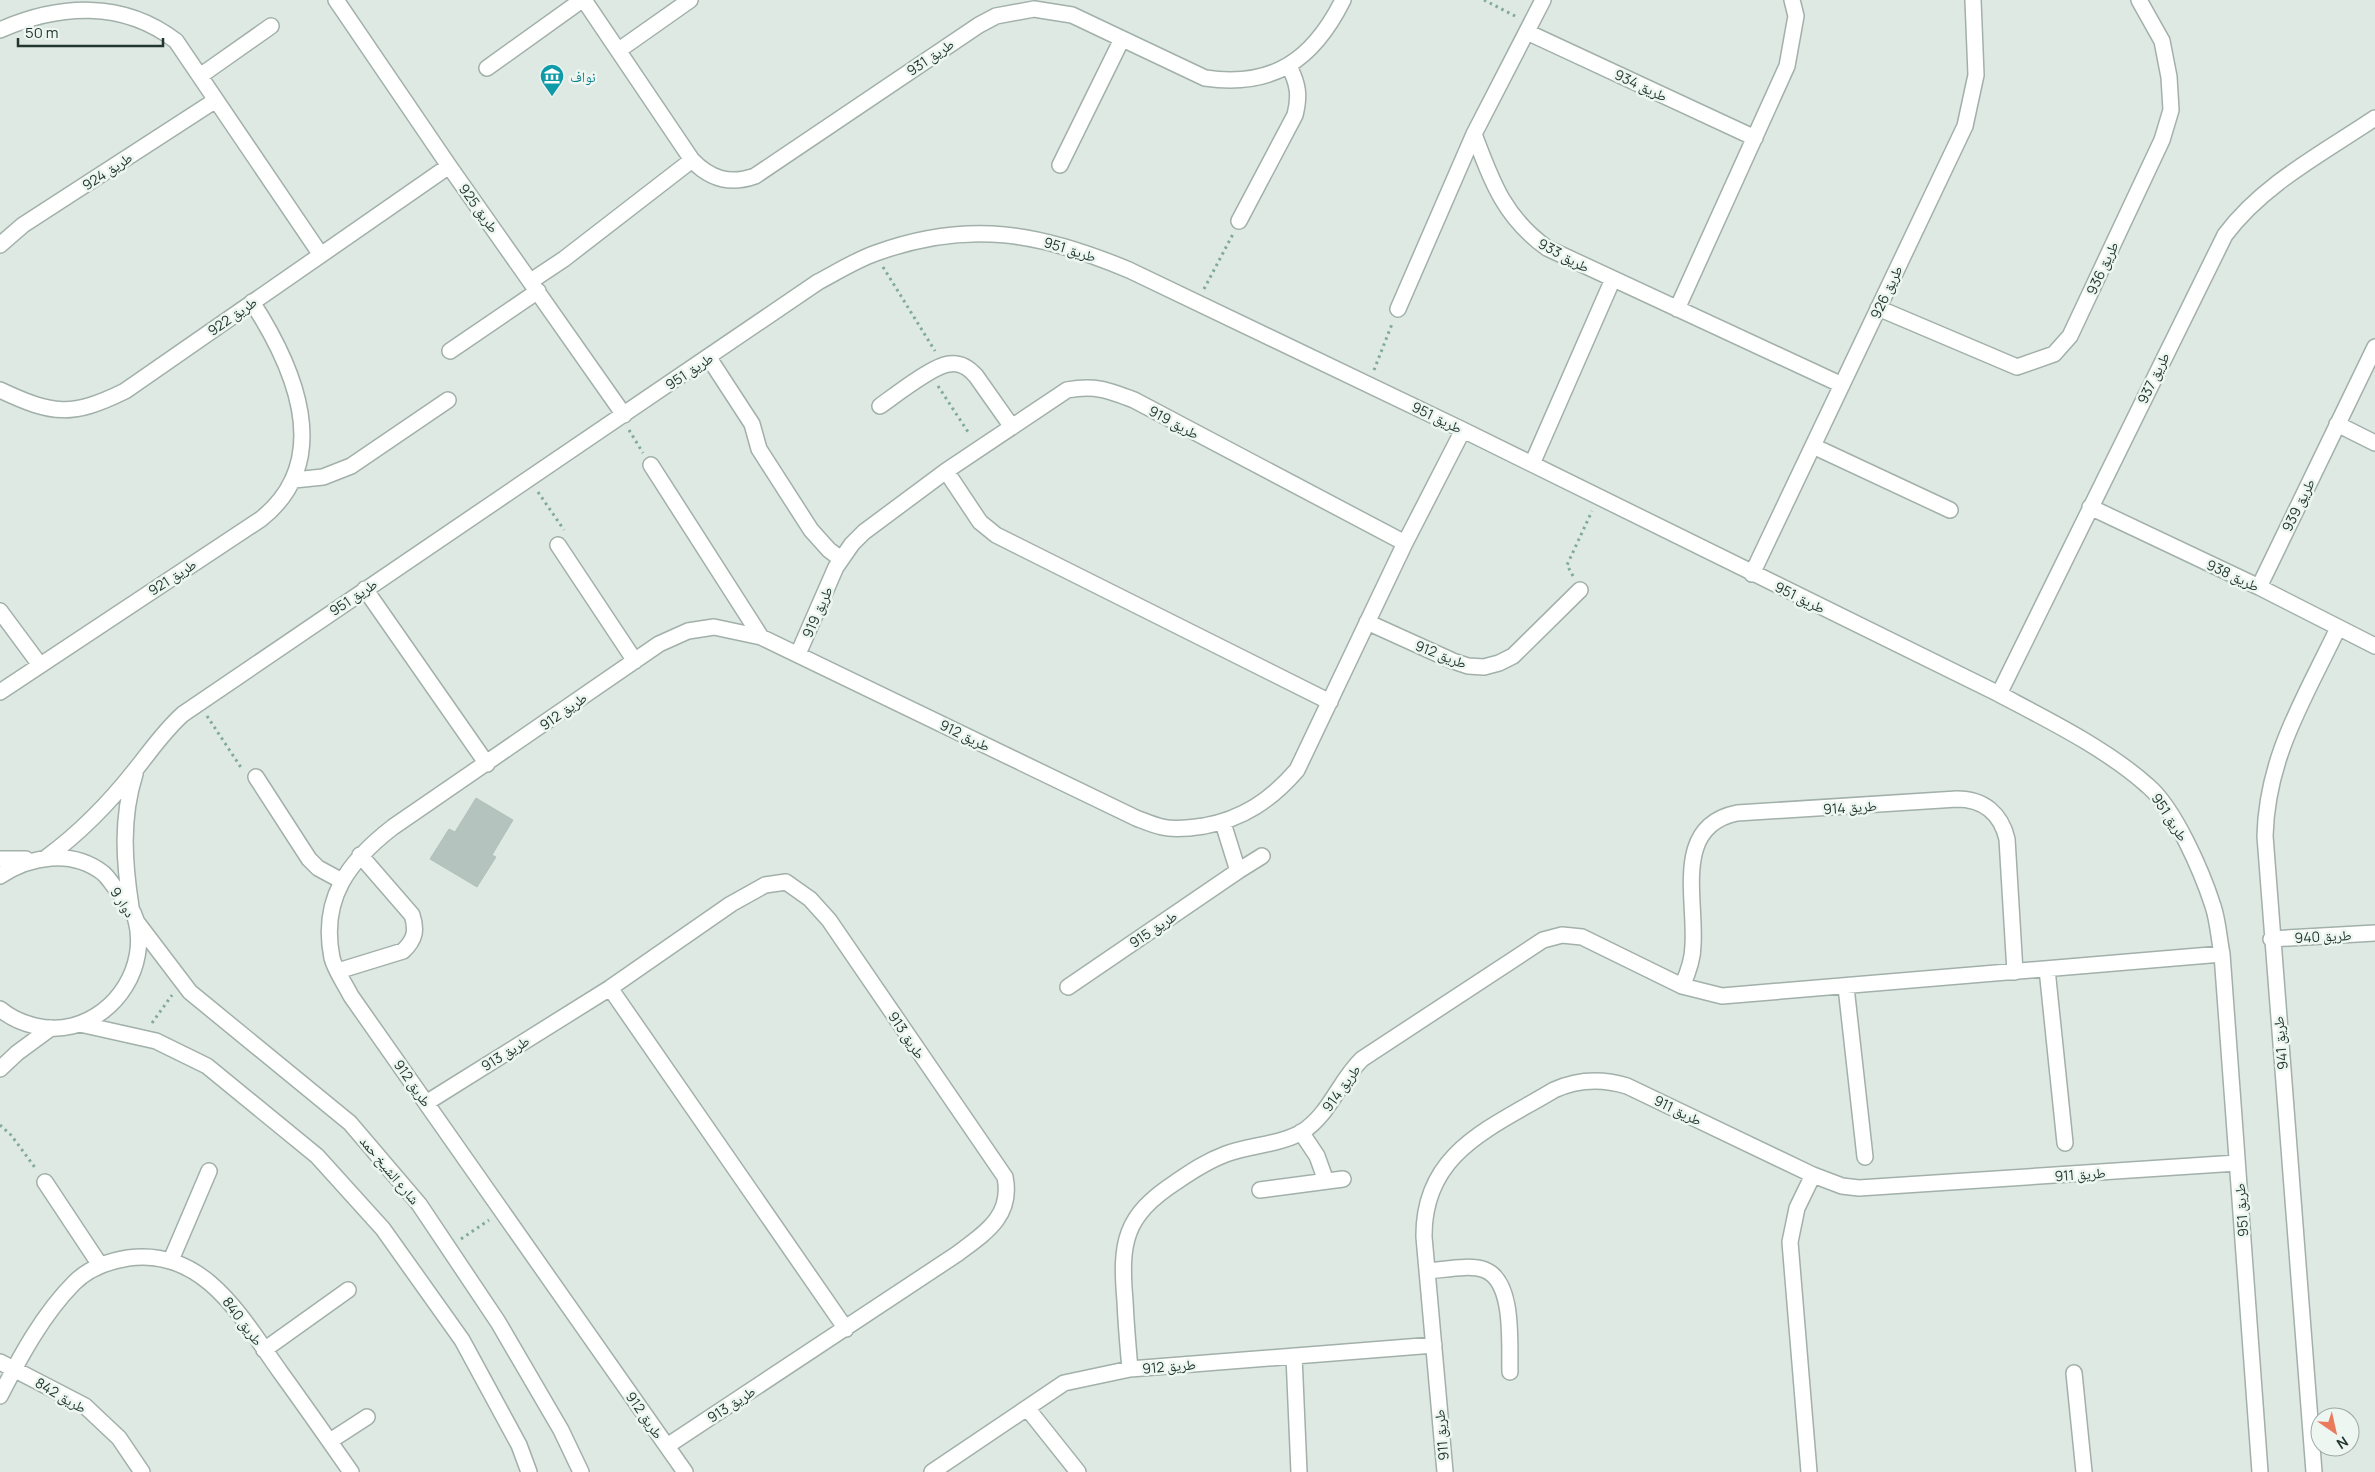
<svg xmlns="http://www.w3.org/2000/svg" width="2375" height="1472" font-family="Manrope,'Noto Naskh Arabic',sans-serif">
<style>
.building{fill:#b4c3bd;stroke:#b1c2ba}
.lines{fill:none;stroke-linecap:round;stroke-linejoin:round}
.minor-casing{stroke:#a2b0aa;stroke-width:18}
.path{stroke:#80aa9c;stroke-width:3;stroke-dasharray:2.5 4;stroke-linecap:butt}
.minor{stroke:#fff;stroke-width:15}
.labels{text-anchor:middle;dominant-baseline:central;stroke-width:5;stroke-linejoin:round;paint-order:stroke}
.street-label{font-size:14px;fill:#213730;stroke:#eef6f2}
.culture-label{font-size:14px;fill:#0d838f;stroke:#eef6f2;text-anchor:start}
</style>
<rect width="100%" height="100%" fill="#dee9e4"/>
<path class="building" d="M476 798 513 820 492 855 496 857 477 887 430 859 449 829 455 832Z"/>
<g class="lines">
<defs>
<path id="minor" d="M336 0 449 166 624 415
M584 0 692 160C710 179 730 185 755 176L979 25 996 16 1034 9 1072 15 1205 78C1273 88 1313 60 1343 0
M0 30C59 4 123 0 176 41L321 255
M1527 32 1755 138
M619 50 690 0
M487 68 582 0
M200 76 271 26
M1474 134C1492 182 1504 217 1547 248L1842 385
M1060 165 1122 39
M1239 221 1295 115C1300 95 1298 84 1289 66
M0 245 23 225 216 100
M531 281 564 259 692 160
M1878 308 2017 367 2054 354 2070 336 2162 140 2171 110 2169 77 2162 41 2139 0
M1398 309 1474 134 1543 0
M1677 309 1787 66 1796 16 1792 0
M450 351 538 291
M709 358 752 424 759 449 811 530 829 550 841 559
M0 390C53 415 72 417 125 391L449 166
M880 406C894 396 934 365 949 364 961 362 969 368 976 376L1012 427
M2337 424 2375 443
M1813 446 1950 510
M1532 464 1613 279
M651 465 761 637
M946 471 980 522 996 535 1330 702
M294 480 323 477 351 466 448 400
M2090 507 2259 587 2375 646
M558 545 635 661
M1752 574 1965 126 1976 75 1973 0
M2259 587 2375 347
M365 589 487 764
M0 611 40 665
M1367 622 1453 661 1468 666 1484 667 1499 663 1513 656 1580 590
M798 654 836 567 852 544 864 532 946 471 1067 390C1095 385 1108 390 1134 400L1405 543
M0 692 261 519C335 460 294 367 252 302
M1999 694 2225 235C2263 184 2323 153 2375 118
M256 777 309 859 318 868 342 881
M47 857C81 832 110 802 136 769 152 749 164 731 183 714L818 282C837 272 856 260 876 253 969 219 1041 233 1129 270L1463 430 1999 694C2048 720 2107 749 2148 786 2175 809 2202 872 2213 906 2218 921 2219 939 2222 954L2260 1472
M0 859H26
M1238 871 1262 856
M0 876C30 856 72 849 103 873 109 878 113 886 118 891 125 900 133 909 136 920 148 966 117 1015 72 1026 48 1032 19 1025 0 1009
M131 907C124 862 121 818 135 774
M136 921 190 992 350 1123 419 1204 498 1322 561 1430 581 1472
M2271 939 2375 933
M2047 969 2065 1143
M338 971 403 951C415 940 417 930 412 915L360 855
M1682 986C1688 973 1693 959 1693 945 1696 897 1673 826 1737 813L1957 799C1984 799 2001 814 2007 839L2015 972
M1068 987 1238 871 1223 823
M1846 987 1865 1157
M610 988 846 1329
M80 1024 156 1041 207 1066 317 1156 383 1229 462 1340 519 1445 529 1472
M0 1069 17 1053 51 1028
M426 1103 610 988 731 904 765 885 786 882 810 899 829 920 1005 1177C1013 1216 985 1233 957 1254L667 1446
M1301 1132 1317 1156 1326 1181
M45 1182 100 1265
M1260 1190 1343 1179
M171 1260 209 1171
M1427 1271C1444 1270 1469 1264 1485 1270 1515 1282 1509 1345 1510 1372
M264 1350 348 1290
M1294 1356 1299 1472
M0 1362 85 1406 119 1438 142 1472
M1130 1369C1128 1347 1126 1324 1125 1301 1120 1242 1124 1216 1176 1182 1192 1171 1207 1161 1226 1154 1250 1145 1279 1145 1302 1132 1330 1114 1339 1081 1362 1059L1543 940 1562 935 1582 937 1682 986 1722 996 2222 954
M2074 1373 2084 1472
M0 1396C20 1357 43 1314 74 1283 88 1269 109 1261 128 1258 205 1247 243 1320 281 1373 305 1406 328 1439 351 1472
M1027 1408 1078 1472
M330 1441 367 1417
M685 1472 351 996C345 984 335 970 332 958 320 898 349 861 393 827L659 644 688 631 714 627 761 637 1136 818C1144 821 1153 825 1162 827 1175 830 1191 828 1204 826 1243 819 1271 800 1297 770L1405 543 1463 430
M932 1472 1064 1383 1130 1369 1434 1345
M1445 1472 1424 1237C1423 1152 1491 1128 1554 1090 1578 1079 1601 1078 1627 1086L1813 1175 1842 1186 1859 1188 2237 1163
M1809 1472 1790 1242 1797 1208 1813 1175
M2314 1472 2265 836C2267 756 2305 698 2338 628"/>
</defs>
<use href="#minor" class="minor-casing"/>
<path class="path" d="M1484 0 1517 17
M883 267 935 351
M1204 289 1233 234
M1374 370 1392 324
M938 386 970 435
M629 430 643 453
M538 492 564 530
M1573 576 1567 565 1592 511
M207 716 242 769
M152 1023 172 995
M0 1125 11 1135 36 1169
M461 1239 489 1220"/>
<use href="#minor" class="minor"/>
</g>
<defs>
<symbol id="museum-pin" viewBox="-11 -11 22 30"><path d="M0 17L-7.5 6A9.5 9.5 0 1 1 7.5 6Z" fill="#0f9aa8" stroke="#eef6f2"/><path d="M0-6L6-3V-2H-6V-3ZM-5-1h2V3h-2ZM-1-1h2V3h-2ZM3-1h2V3H3ZM-6 4H6V6H-6Z" fill="#fff"/></symbol>
</defs>
<g fill-rule="evenodd">
<use href="#museum-pin" x="538" y="62" width="28" height="38"/>
</g>
<g class="labels">
<g class="street-label">
<text transform="translate(930 57) rotate(-34)">طريق 931</text>
<text transform="translate(1641 85) rotate(25)">طريق 934</text>
<text transform="translate(107 171) rotate(-33)">طريق 924</text>
<text transform="translate(479 208) rotate(54)">طريق 925</text>
<text transform="translate(1070 249) rotate(17)">طريق 951</text>
<text transform="translate(1564 255) rotate(28)">طريق 933</text>
<text transform="translate(2102 268) rotate(-65)">طريق 936</text>
<text transform="translate(1886 292) rotate(-65)">طريق 926</text>
<text transform="translate(232 316) rotate(-35)">طريق 922</text>
<text transform="translate(689 371) rotate(-34)">طريق 951</text>
<text transform="translate(2153 378) rotate(-64)">طريق 937</text>
<text transform="translate(1437 417) rotate(26)">طريق 951</text>
<text transform="translate(1174 422) rotate(28)">طريق 919</text>
<text transform="translate(2298 505) rotate(-64)">طريق 939</text>
<text transform="translate(2233 575) rotate(25)">طريق 938</text>
<text transform="translate(172 577) rotate(-33)">طريق 921</text>
<text transform="translate(353 597) rotate(-34)">طريق 951</text>
<text transform="translate(1800 597) rotate(26)">طريق 951</text>
<text transform="translate(817 612) rotate(-66)">طريق 919</text>
<text transform="translate(1441 654) rotate(21)">طريق 912</text>
<text transform="translate(563 711) rotate(-35)">طريق 912</text>
<text transform="translate(965 735) rotate(26)">طريق 912</text>
<text transform="translate(1850 807) rotate(-4)">طريق 914</text>
<text transform="translate(2170 817) rotate(57)">طريق 951</text>
<text transform="translate(123 902) rotate(57)">دوار 9</text>
<text transform="translate(1153 929) rotate(-34)">طريق 915</text>
<text transform="translate(2323 936) rotate(-3)">طريق 940</text>
<text transform="translate(907 1035) rotate(56)">طريق 913</text>
<text transform="translate(2280 1043) rotate(-95)">طريق 941</text>
<text transform="translate(505 1053) rotate(-32)">طريق 913</text>
<text transform="translate(413 1083) rotate(55)">طريق 912</text>
<text transform="translate(1341 1088) rotate(-54)">طريق 914</text>
<text transform="translate(1678 1110) rotate(26)">طريق 911</text>
<text transform="translate(390 1170) rotate(50)">شارع الشيخ حمد</text>
<text transform="translate(2080 1174) rotate(-4)">طريق 911</text>
<text transform="translate(2241 1210) rotate(-94)">طريق 951</text>
<text transform="translate(243 1321) rotate(53)">طريق 840</text>
<text transform="translate(1169 1366) rotate(-5)">طريق 912</text>
<text transform="translate(61 1395) rotate(30)">طريق 842</text>
<text transform="translate(731 1404) rotate(-33)">طريق 913</text>
<text transform="translate(645 1415) rotate(55)">طريق 912</text>
<text transform="translate(1441 1435) rotate(-95)">طريق 911</text>
</g>
<g class="culture-label">
<text x="570" y="76">نواف</text>
</g>
</g>
<g transform="translate(2335 1432) rotate(146)"><circle r="24" fill="#eef6f2" stroke="#9caaa4"/>
<path d="M0-4L9 19L0 12L-9 19Z" fill="#e97a5c"/>
<text y="-8" font-size="14" font-weight="bold" text-anchor="middle" fill="#213730">N</text>
</g>
<path d="M18 38v8h145v-8" fill="none" stroke="#213730" stroke-width="2.5"/>
<text x="25" y="38" font-size="15" fill="#213730" stroke="#eef6f2" stroke-width="4" paint-order="stroke">50 m</text>
</svg>
